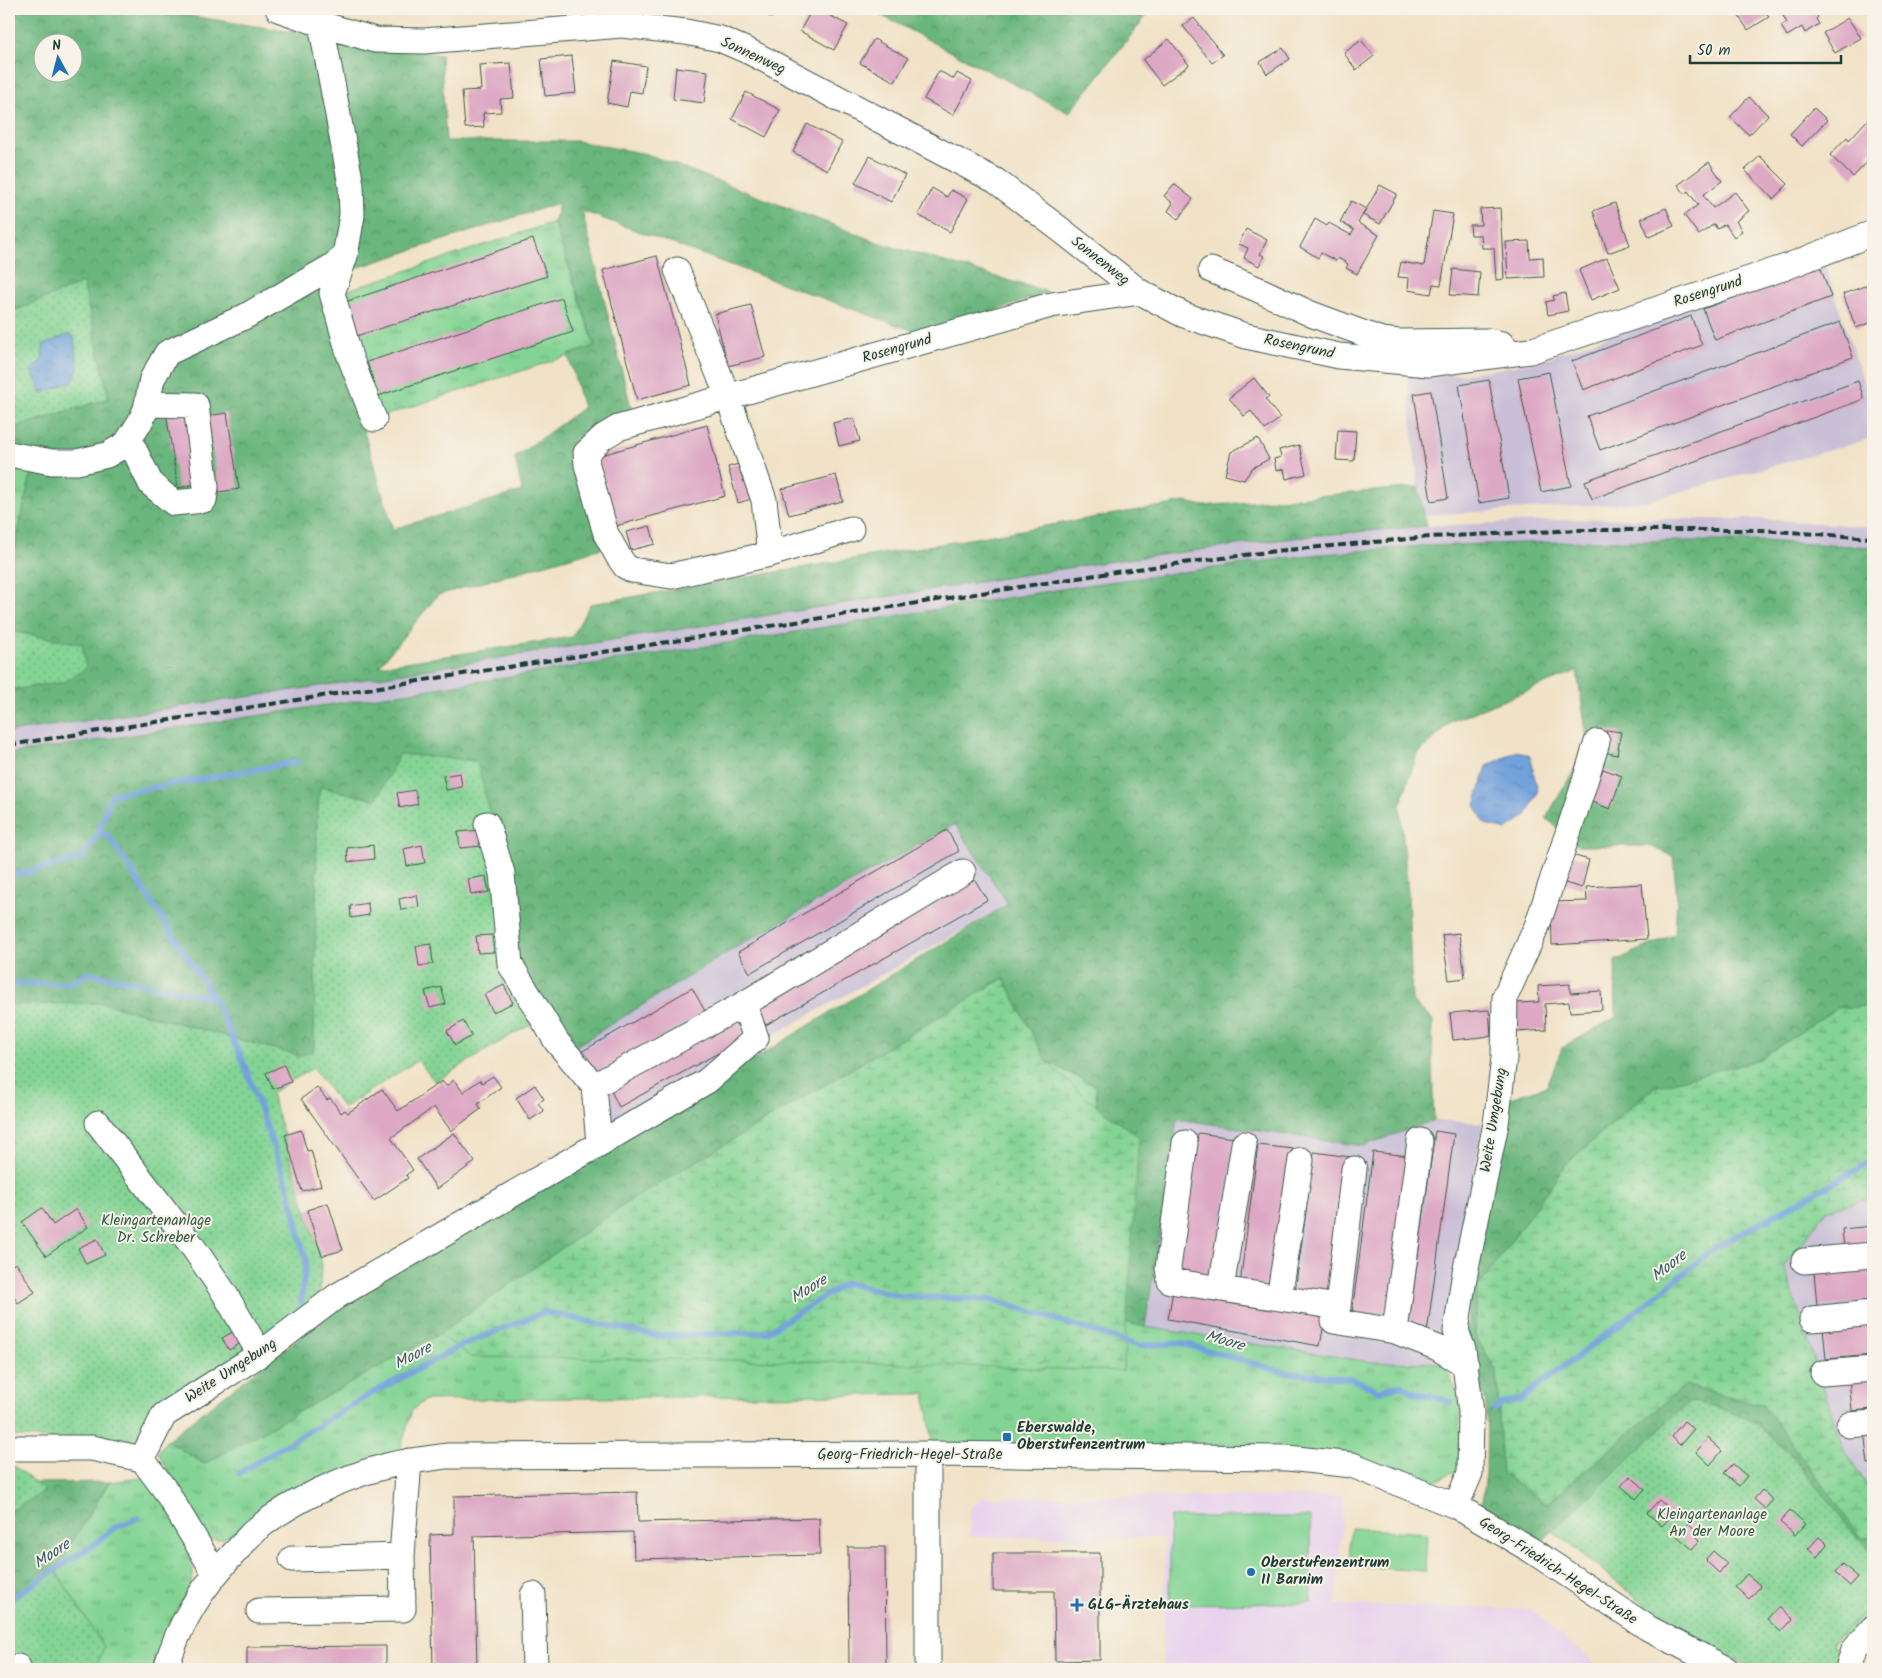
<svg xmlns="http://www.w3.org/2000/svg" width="1882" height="1678" font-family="Kalam,sans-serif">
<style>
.built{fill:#e8d2ee}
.industrial{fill:#c9bfd7}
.grass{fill:url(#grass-tufts);stroke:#518864}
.forest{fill:url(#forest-crowns);stroke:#447a59;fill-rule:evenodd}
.wetland{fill:url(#wetland-marsh);stroke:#518864}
.park{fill:#83d494;stroke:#518864}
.garden{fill:url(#garden-dots);stroke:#518864}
.water{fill:url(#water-ripples);stroke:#486f88}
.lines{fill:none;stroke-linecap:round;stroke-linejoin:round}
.stream{stroke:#72a1db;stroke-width:6}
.building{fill:#dda8c4}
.minor-casing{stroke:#3e564a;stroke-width:27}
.minor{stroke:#fff;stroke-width:25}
.rail{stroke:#1f3d34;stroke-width:4;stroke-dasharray:8 4;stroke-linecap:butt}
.poi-dot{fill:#1f6fb2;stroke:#f7f3e8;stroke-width:2}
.labels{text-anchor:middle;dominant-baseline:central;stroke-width:4;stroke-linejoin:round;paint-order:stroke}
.street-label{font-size:15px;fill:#1f3d34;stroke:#f7f3e8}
.park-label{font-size:15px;fill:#335b47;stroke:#f7f3e8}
.poi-label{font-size:15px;font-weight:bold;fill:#1f3d34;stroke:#f7f3e8;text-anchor:start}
.water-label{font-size:16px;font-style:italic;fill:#385b66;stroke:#f7f3e8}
</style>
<defs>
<pattern id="grass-tufts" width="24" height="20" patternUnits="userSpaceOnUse" patternTransform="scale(1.25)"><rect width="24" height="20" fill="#83d494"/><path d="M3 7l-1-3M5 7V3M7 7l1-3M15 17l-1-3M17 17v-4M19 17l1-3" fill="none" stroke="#6bad7a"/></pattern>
<pattern id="forest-crowns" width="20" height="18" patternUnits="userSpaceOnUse" patternTransform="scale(1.25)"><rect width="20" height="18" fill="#6ab67e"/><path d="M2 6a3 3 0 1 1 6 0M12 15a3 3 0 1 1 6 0" fill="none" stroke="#579568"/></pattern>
<pattern id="wetland-marsh" width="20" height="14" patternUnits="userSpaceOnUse" patternTransform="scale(1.25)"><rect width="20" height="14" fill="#83d494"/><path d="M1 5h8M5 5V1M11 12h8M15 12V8" fill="none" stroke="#6bad7a"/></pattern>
<pattern id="garden-dots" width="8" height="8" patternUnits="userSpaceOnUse" patternTransform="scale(1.25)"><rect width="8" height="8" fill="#83d494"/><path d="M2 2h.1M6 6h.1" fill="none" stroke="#6bad7a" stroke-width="1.8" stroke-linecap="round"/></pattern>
<pattern id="water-ripples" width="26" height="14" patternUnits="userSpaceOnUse" patternTransform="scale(1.25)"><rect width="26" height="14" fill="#72a1db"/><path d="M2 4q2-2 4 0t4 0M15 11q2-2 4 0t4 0" fill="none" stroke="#5d84b2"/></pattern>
</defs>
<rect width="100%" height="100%" fill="#f7f3e8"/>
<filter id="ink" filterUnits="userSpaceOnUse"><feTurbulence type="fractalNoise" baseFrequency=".02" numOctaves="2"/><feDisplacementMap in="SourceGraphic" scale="10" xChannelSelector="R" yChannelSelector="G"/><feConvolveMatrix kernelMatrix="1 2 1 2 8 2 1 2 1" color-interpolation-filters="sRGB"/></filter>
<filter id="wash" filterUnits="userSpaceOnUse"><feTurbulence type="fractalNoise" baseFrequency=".0096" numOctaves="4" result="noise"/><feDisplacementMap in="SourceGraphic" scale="20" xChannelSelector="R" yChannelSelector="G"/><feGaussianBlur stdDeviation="1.12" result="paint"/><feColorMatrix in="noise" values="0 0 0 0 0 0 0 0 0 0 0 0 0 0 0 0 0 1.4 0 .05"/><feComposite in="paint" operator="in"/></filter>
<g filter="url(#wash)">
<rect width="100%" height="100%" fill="#f1e2c7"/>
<path class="built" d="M1344 1496 1336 1605 1530 1609 1602 1669H1163L1165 1538 970 1537V1509L983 1497Z"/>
<path class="industrial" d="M1823 259 1873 411V438L1644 502 1425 515 1418 487 1407 375 1467 374 1536 362Z
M1588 519H1759L1873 527V547L1760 541H1588L1421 546 1310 555 1093 584 708 646 9 754V732L341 683 1105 562 1309 536 1427 526Z
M955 824 1009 904 698 1077 606 1125 573 1048 728 952Z
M1177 1119 1363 1146 1434 1120 1483 1123 1443 1363 1370 1362 1145 1327Z
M1873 1197V1484H1866L1843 1448 1784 1265 1827 1210Z"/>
<path class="grass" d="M554 222 595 347 377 418 336 294Z
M9 446 32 469 9 575Z
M1046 1061 1096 1086 1106 1317 1145 1327 1370 1362 1443 1363 1458 1394 1460 1408 1459 1469 1429 1484 1360 1459 933 1443 925 1394 425 1400 412 1410 400 1451 246 1524C234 1533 225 1542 209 1538L173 1481 158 1452 167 1440 204 1464 630 1201Z
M149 1477C163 1501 200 1554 192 1581 190 1588 184 1595 181 1602 171 1623 159 1646 154 1669H95L104 1647 55 1570 109 1482Z
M1873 1602V1624C1862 1633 1854 1638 1839 1637Z"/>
<path class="forest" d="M9 9H146L441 55 446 141H576L647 154 880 243 1048 292 927 336 582 211 638 435 589 451 613 545 438 595 379 666 572 637 590 604 1185 502 1204 506 1418 487 1427 526 1309 536 1105 562 341 683 9 732V690L65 682 82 644 9 631V575L32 469 9 446V429L109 398 83 283 9 313ZM42 42H72V72H42ZM559 203 554 222 595 346 568 355 583 408 515 457 522 491 393 529 319 280Z
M869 9H1152L1069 113Z
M1588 541H1760L1873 547V1006L1837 1008 1760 1059 1654 1087 1566 1164 1477 1289 1475 1336 1497 1371 1502 1473 1546 1504 1685 1385 1763 1405 1843 1448 1866 1484H1873V1556L1811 1481 1801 1466 1784 1448 1753 1421 1717 1407 1694 1402 1688 1403 1541 1542 1481 1508 1486 1475 1487 1414 1485 1400 1466 1349 1470 1282 1510 1098 1547 1086 1562 1048 1616 1017 1615 961 1675 934 1677 900 1673 856 1650 846H1578L1546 818 1577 765 1587 738 1577 671 1452 721 1417 755 1400 806 1408 892 1412 1001 1433 1020 1432 1063 1434 1120 1363 1146 1177 1119 1145 1327 1106 1317 1096 1086 1046 1061 1004 978 630 1201 439 1334 204 1464 167 1440 341 1305 703 1090 1008 904 955 824 728 952 573 1048 376 800 321 787 317 819 314 1050 300 1056 103 1003 9 1005V754L708 646 1093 584 1310 555 1421 546Z
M109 1482 55 1570 9 1600V1512L45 1491 35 1483Z"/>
<path class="wetland" d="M1004 978 1046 1061 1086 1098 1139 1137 1123 1371 806 1361 471 1357 439 1334 630 1201Z
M1873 1006V1197L1827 1210 1784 1266 1843 1448 1866 1484 1873 1487V1538L1863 1539 1763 1405 1685 1385 1546 1504 1502 1473 1497 1371 1475 1336 1477 1289 1566 1164 1654 1087 1760 1059 1837 1008Z"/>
<path class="park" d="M1170 1517H1310L1311 1603 1170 1604Z
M1351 1528 1427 1533 1425 1571 1349 1566Z"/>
<path class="garden" d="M83 283 109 398 9 429V313Z
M9 631 82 644 86 668 65 682 9 690Z
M400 754 477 761 496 838 516 963 548 1016 513 1034 435 1082 418 1060 343 1108 313 1068 271 1093 321 1260 320 1295 143 1433 131 1445 9 1436V1005L103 1003 300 1056 314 1050 317 819 320 787 376 800Z
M1694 1402 1717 1407 1753 1421 1788 1452 1873 1556V1602L1839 1637 1833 1645 1848 1656 1838 1669H1760L1722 1654 1650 1608 1553 1531 1688 1403Z
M9 1466H14L45 1491 9 1512Z
M55 1570 104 1647 95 1669H9V1600Z"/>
<path class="water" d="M69 334 74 337 78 369 73 381 42 393 31 370 42 360 43 345Z
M1517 751 1530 756 1538 792 1526 816 1506 830 1485 824 1475 805 1487 766Z"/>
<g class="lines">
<path class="stream" d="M98 834 108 835 214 998
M9 876 81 859 98 834 111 795 297 762
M9 984 69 983 88 973 214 998 245 1066 289 1190 306 1261 301 1302
M1495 1409 1503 1403 1520 1400 1651 1300 1716 1247 1873 1161
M239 1473 369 1395 462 1345 545 1312 656 1336 767 1332 846 1283 900 1296 995 1300 1139 1346 1181 1343 1283 1372 1354 1379 1379 1391 1401 1385 1414 1392 1451 1402
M9 1600 99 1541 112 1529 138 1518"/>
</g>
<g id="blocks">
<path class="building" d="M755 9H777L772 18Z
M812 9H817L848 25 834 50 800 31Z
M1246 9H1260L1251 15Z
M1734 9H1764L1769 17 1748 30Z
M1786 9H1813L1818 17 1816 19 1819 24 1805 33 1802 27 1787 36 1781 26 1787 23 1781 12Z
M1194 18 1223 55 1212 63 1183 26Z
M1848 18 1861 38 1835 53 1823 33Z
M874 39 908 58 895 82 860 63Z
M1169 39 1189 65 1162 85 1143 60Z
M1361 40 1374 56 1356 70 1344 53Z
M1283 48 1290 59 1267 74 1260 62Z
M572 56 576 93 545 96 541 59Z
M614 61 646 66 642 93 630 91 627 107 607 103Z
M511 63 514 98 500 99 501 112 483 113 484 127 465 128 462 91 481 90 479 65Z
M676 67 708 71 704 103 673 99Z
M939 71 954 79 957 73 972 81 953 115 924 99Z
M746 92 780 110 766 137 732 119Z
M1749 97 1768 115 1749 135 1730 117Z
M1814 108 1827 120 1802 146 1790 134Z
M1871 116 1873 118V149L1867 156 1870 159 1853 177 1830 155 1847 137 1849 140Z
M807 124 842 142 827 170 793 152Z
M870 156 905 175 891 202 855 183Z
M1760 156 1788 184 1773 199 1745 170Z
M1709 162 1722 181 1703 195 1713 208 1735 192 1749 211 1736 221 1742 231 1734 237 1725 224 1717 229 1714 224 1699 235 1684 215 1698 205 1688 191 1685 194 1678 185Z
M1174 184 1193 199 1178 219 1168 211 1173 203 1164 196Z
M1380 185 1397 194 1380 224 1363 215Z
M932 188 947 197 951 190 968 199 950 232 918 215Z
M1351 201 1366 209 1358 223 1379 235 1357 274 1346 268 1348 264 1338 258 1336 261 1321 253 1318 258 1300 247 1315 219 1327 226 1329 223 1351 235 1354 230 1340 222Z
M1615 203 1630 245 1608 253 1593 211Z
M1500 208 1504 279 1496 280 1494 248H1482L1481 235H1471L1470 225H1481L1480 209Z
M1666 208 1674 226 1649 237 1641 219Z
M1433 211 1453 214 1441 285 1433 284 1431 294 1408 290 1409 278 1398 277 1401 262 1424 266Z
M1246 229 1267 240 1260 254 1264 256 1259 266 1244 258 1248 248 1239 244Z
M533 239 547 276 356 336 345 302Z
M1529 241 1530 258 1543 257 1544 277 1508 279 1506 242Z
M657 256 691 385 637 400 603 270Z
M1607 258 1620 288 1591 300 1579 270Z
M1820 266 1831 297 1715 340 1703 309Z
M1453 269 1480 272 1478 297 1450 295Z
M1873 283V322L1856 328 1843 294Z
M1565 293 1568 311 1548 315 1546 302 1554 300 1553 296Z
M562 298 573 332 378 396 367 362Z
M751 305 765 357 728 366 715 314Z
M1691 316 1702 345 1583 390 1572 361Z
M1840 322 1853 357 1600 450 1587 416Z
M1549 372 1571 486 1541 492 1518 378Z
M1254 378 1269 397 1265 399 1280 418 1265 430 1251 411 1244 416 1229 398Z
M1489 380 1509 498 1479 503 1459 385Z
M1858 381 1864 399 1592 499 1585 481Z
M1431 391 1448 498 1431 501 1414 394Z
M186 409 197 484 178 488 166 412Z
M227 413 239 489 219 492 207 416Z
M854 418 860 441 839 446 833 423Z
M707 425 725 496 616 526 598 456Z
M1338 430 1356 431 1354 461 1336 460Z
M1258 438 1269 459 1252 468 1244 480 1225 475 1231 452Z
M1299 445 1306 474 1286 479 1284 469 1276 470 1274 459 1281 457 1279 450Z
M746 462 755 498 738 503 728 467Z
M836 475 843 501 789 515 782 489Z
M650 526 655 544 631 550 626 532Z
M1607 730 1621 732 1617 755 1604 752Z
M1603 769 1622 776 1610 809 1590 801Z
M460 773 462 787 446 790 443 776Z
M415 790 418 804 400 808 397 793Z
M481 830 482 846 460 848 458 832Z
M947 830 959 851 750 973 738 952Z
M373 845 374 859 348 862 347 848Z
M422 845 425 863 407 866 404 849Z
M1572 855 1589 860 1582 888 1565 883Z
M486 876 489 892 471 895 468 879Z
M975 880 987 900 766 1025 754 1006Z
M1642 884 1647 939 1552 945 1551 902 1587 901 1586 887Z
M417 895 419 907 401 910 399 899Z
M368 903 369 915 351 918 350 906Z
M1459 933 1465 978 1449 980 1442 935Z
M492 935 494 952 478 953 476 936Z
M431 944 433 964 419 966 416 946Z
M1570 984V993L1601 991 1602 1010 1570 1012 1569 1002 1545 1004 1546 1030 1517 1032 1515 1003 1539 1002 1538 986Z
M504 985 513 1003 493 1012 484 995Z
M441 987 446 1004 430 1008 425 991Z
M692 988 705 1011 594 1075 581 1052Z
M1489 1010 1491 1036 1453 1040 1450 1013Z
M463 1021 472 1036 455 1045 447 1031Z
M735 1021 744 1039 619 1107 610 1089Z
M284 1065 291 1082 273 1089 266 1073Z
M493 1076 501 1087 478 1104 481 1109 451 1131 434 1107 391 1138 413 1170 406 1175 408 1178 374 1201 301 1099 317 1087 327 1100 330 1098 341 1113 345 1110 348 1113 382 1089 398 1111 442 1081 446 1086 454 1080 463 1092 480 1080 482 1083Z
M535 1085 544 1099 538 1103 544 1111 530 1120 516 1098Z
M301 1130 307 1151 311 1150 321 1186 302 1191 285 1135Z
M1435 1131 1454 1134 1427 1333 1408 1330Z
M454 1133 475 1162 437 1189 417 1159Z
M1198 1133 1234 1138 1215 1277 1179 1272Z
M1258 1145 1294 1149 1276 1288 1240 1284Z
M1314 1152 1350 1157 1331 1296 1295 1292Z
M1373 1152 1409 1156 1388 1317 1352 1313Z
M328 1203 343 1250 322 1256 307 1210Z
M42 1208 53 1225 76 1209 88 1227 46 1256 22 1222Z
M1873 1226V1245L1844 1248 1842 1229Z
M97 1239 105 1255 86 1264 78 1248Z
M16 1263 35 1292 18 1303 9 1289V1267Z
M1873 1266V1301L1817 1306 1814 1272Z
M1173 1291 1325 1318 1320 1346 1168 1319Z
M1873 1323V1355L1826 1359 1823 1328Z
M238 1329 244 1341 229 1350 222 1338Z
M1873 1376V1409L1852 1411 1849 1378Z
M1684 1421 1694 1429 1680 1445 1671 1437Z
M1864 1431H1873V1463L1868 1464Z
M1708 1438 1722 1451 1710 1465 1696 1452Z
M1733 1464 1747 1476 1739 1486 1724 1473Z
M1630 1476 1645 1489 1636 1499 1621 1486Z
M1762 1490 1773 1500 1765 1509 1754 1499Z
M637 1492 638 1522 819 1518 820 1555 634 1559 633 1532 474 1536 477 1669H433L430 1535 454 1534V1496Z
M1659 1500 1674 1513 1662 1526 1647 1513Z
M1790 1511 1805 1524 1795 1535 1780 1522Z
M1688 1523 1697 1531 1694 1534 1700 1540 1692 1549 1677 1536Z
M1819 1537 1827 1544 1817 1557 1808 1549Z
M848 1547H885L886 1669H849Z
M1713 1551 1727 1563 1719 1573 1705 1560Z
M993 1553H1100V1660L1055 1661 1054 1591H993Z
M1843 1564 1858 1577 1850 1586 1835 1573Z
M1747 1574 1761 1586 1749 1599 1735 1587Z
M1779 1606 1793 1619 1781 1632 1767 1619Z
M386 1646V1669H247V1647Z"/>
</g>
</g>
<g filter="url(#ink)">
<use href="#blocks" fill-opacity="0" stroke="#3e564a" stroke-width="1"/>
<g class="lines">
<defs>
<path id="minor" d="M278 9 321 24 375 40 424 41 622 25 686 32 720 39 750 52 996 181 1061 230 1140 292
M345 256 332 293 350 357 374 419
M677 270 728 397 764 500 770 554
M1211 270 1257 289 1311 314 1381 340 1399 342 1488 341 1502 344 1505 347
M129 439 151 484 174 503 204 500 206 487 196 405 147 404
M9 454 52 462H77L107 455 126 444 140 422 146 409 152 379 167 353 246 316 331 267 345 256 352 215 351 185 321 24
M851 529 770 554 671 576 632 570 625 566 618 556 606 534 587 465 586 453 603 437 618 428 1051 305 1140 292 1184 315 1246 336 1339 356 1428 364 1530 351 1786 267 1873 233
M594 1086 744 1004 963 872
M98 1123 193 1247 225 1294 260 1354
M1185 1143 1168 1268 1170 1281 1338 1307 1354 1169
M599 1144 707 1081 756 1038 744 1004
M1804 1261 1873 1255
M1221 1289 1244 1144
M1279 1298 1301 1160
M1338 1307 1334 1321 1395 1331 1438 1348 1466 1365
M1812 1319 1873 1313
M1395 1331 1420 1141
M1823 1373 1873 1369
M1849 1425 1873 1423
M9 1448H92L142 1459 166 1491 215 1573
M928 1454V1669
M142 1459 164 1415 260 1354 337 1296 599 1144 594 1086 557 1042 510 964 502 873 487 824
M1456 1506 1470 1473 1471 1412 1463 1349 1456 1331 1464 1278 1496 1124 1504 1058 1505 997 1537 926 1581 794 1597 742
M292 1559 402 1556
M533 1595 535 1669
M259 1611 403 1609 402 1556 409 1461
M15 1669 18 1667
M166 1669C178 1623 204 1584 237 1550 244 1543 250 1534 258 1528 292 1501 341 1478 383 1467 404 1461 426 1459 447 1456L928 1454 1288 1458 1352 1465 1456 1506 1531 1550 1648 1628 1726 1669
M1848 1669 1854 1650 1873 1629"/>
</defs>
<use href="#minor" class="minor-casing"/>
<use href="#minor" class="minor"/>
<path class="rail" d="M9 745 1122 571 1276 551 1430 537 1579 530H1761L1873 538"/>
</g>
</g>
<g class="poi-dot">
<rect x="1002" y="1432" width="10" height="10" rx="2.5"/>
<circle cx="1251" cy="1572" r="5"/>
<path d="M1074.5 1597.5h5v5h5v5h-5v5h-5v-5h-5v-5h5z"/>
</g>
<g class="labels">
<g class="street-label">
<text transform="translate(753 56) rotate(25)">Sonnenweg</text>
<text transform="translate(1100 261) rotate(38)">Sonnenweg</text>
<text transform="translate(1708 292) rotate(-18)">Rosengrund</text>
<text transform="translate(1299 347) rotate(12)">Rosengrund</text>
<text transform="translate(897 349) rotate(-16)">Rosengrund</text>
<text transform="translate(1494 1120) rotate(-81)">Weite Umgebung</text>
<text transform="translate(231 1371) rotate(-33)">Weite Umgebung</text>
<text x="910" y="1455">Georg-Friedrich-Hegel-Straße</text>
<text transform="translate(1558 1571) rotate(33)">Georg-Friedrich-Hegel-Straße</text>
</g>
<g class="park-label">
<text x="156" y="1221">Kleingartenanlage<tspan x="156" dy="17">Dr. Schreber</tspan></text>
<text x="1712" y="1515">Kleingartenanlage<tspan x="1712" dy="17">An der Moore</tspan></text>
</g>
<g class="poi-label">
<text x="1017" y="1428">Eberswalde,<tspan x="1017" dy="17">Oberstufenzentrum</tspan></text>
<text x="1261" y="1563">Oberstufenzentrum<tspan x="1261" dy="17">II Barnim</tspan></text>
<text x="1088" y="1605">GLG-Ärztehaus</text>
</g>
<g class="water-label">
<text transform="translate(1669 1266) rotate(-38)">Moore</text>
<text transform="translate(809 1289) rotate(-32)">Moore</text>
<text transform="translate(1225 1341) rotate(16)">Moore</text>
<text transform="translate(413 1356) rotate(-28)">Moore</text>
<text transform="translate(52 1554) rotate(-34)">Moore</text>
</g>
</g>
<rect width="1882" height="1678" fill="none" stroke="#f7f3e8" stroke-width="30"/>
<g transform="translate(58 58) rotate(353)"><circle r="24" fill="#f7f3e8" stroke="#a1aaa0"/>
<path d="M0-4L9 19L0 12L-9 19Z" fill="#1f6fb2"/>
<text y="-8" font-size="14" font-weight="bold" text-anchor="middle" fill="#1f3d34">N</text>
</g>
<path d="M1690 55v8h151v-8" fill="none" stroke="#1f3d34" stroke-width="2.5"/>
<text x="1697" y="55" font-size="15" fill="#1f3d34" stroke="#f7f3e8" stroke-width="4" paint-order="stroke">50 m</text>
</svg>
